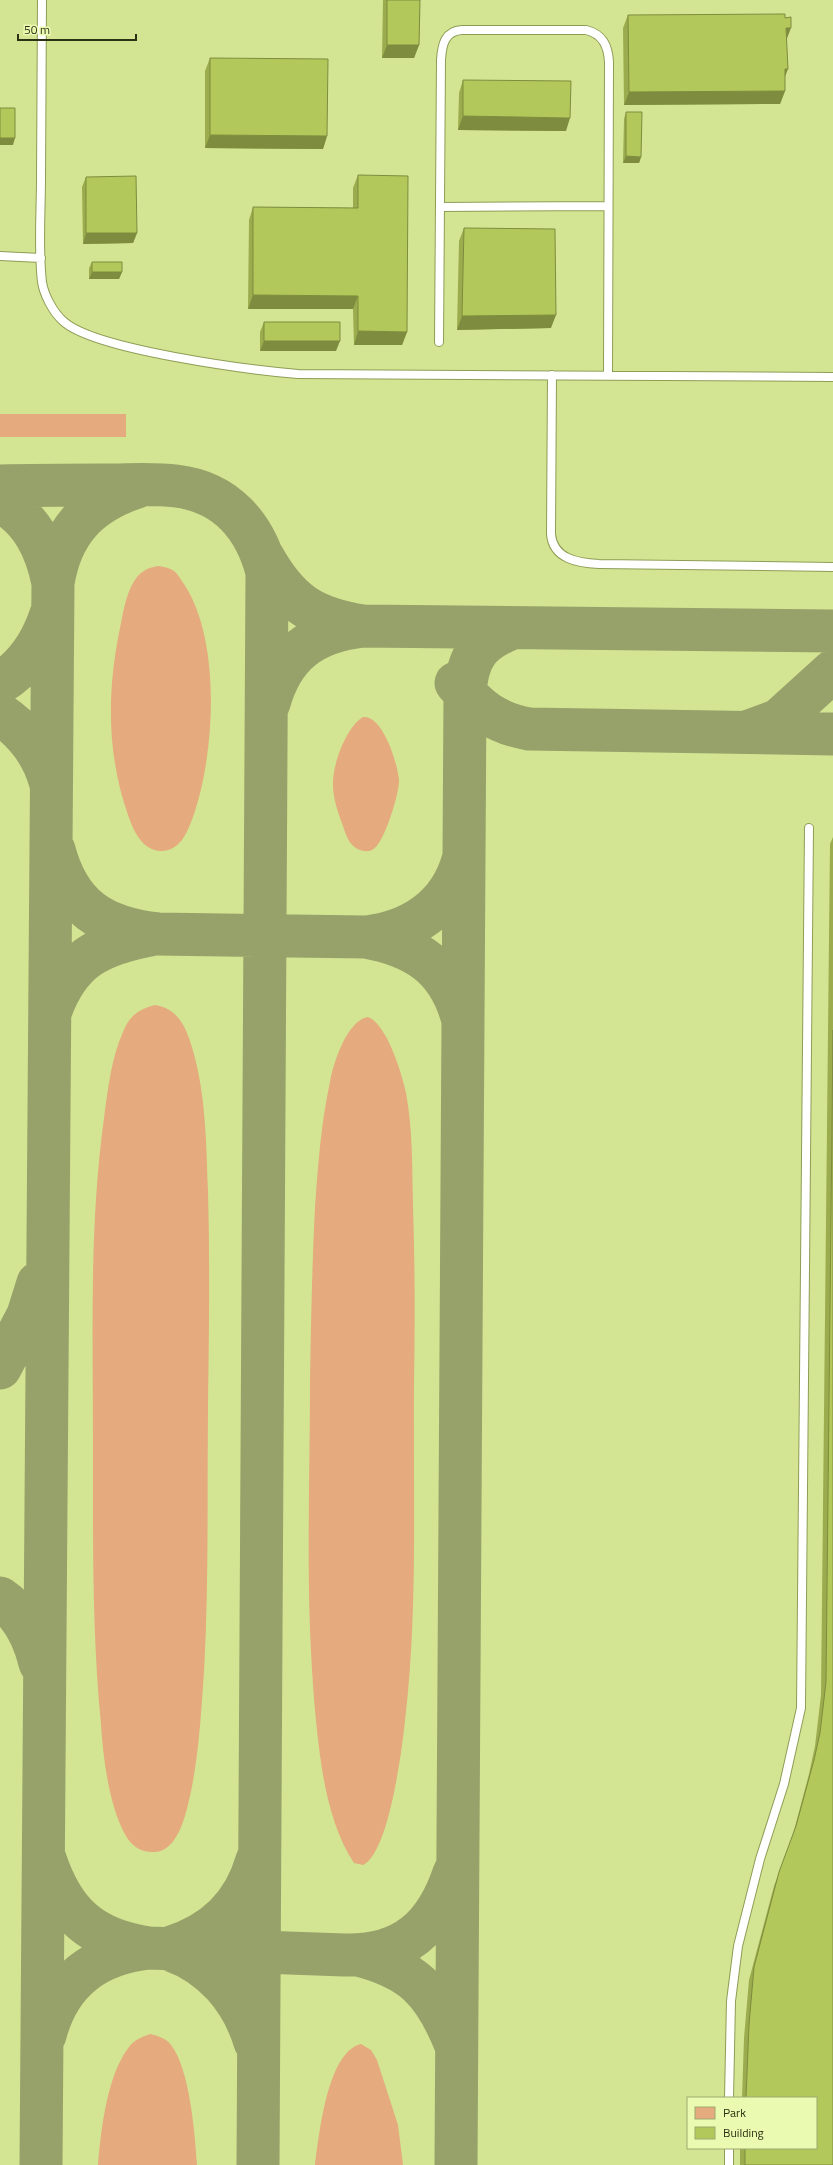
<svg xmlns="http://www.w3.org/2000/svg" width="833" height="2165" font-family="'Titillium Web',sans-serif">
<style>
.built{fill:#d3e592;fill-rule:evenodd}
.green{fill:#e5aa7d}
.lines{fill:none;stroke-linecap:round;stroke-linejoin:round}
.taxiway{stroke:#96a26a;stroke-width:43}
.lane-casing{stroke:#8e9d56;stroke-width:10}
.lane{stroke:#fff;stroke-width:8}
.wall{fill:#9aac4d}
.shaded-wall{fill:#7d8c3f}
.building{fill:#b3c85a;stroke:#7d8c3f}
</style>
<rect width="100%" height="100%" fill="#ddeda3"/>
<path class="built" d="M0 0H833V2165H0ZM688 2098H816V2148H688Z"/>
<path class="green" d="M0 414H126V437H0Z
M159 566C164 567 170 568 174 571 178 574 181 580 184 584 221 640 215 749 195 811 189 828 182 852 160 851 142 850 133 830 128 815 106 752 107 688 121 623 124 608 127 590 137 577 143 570 150 567 159 566Z
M363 717C383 715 398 764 399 781 399 794 384 845 372 850 368 852 363 851 360 850 349 846 346 835 343 826 338 812 333 799 333 785 332 766 346 727 363 717Z
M155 1005C175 1008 184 1023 190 1041 206 1089 206 1141 208 1191 210 1262 209 1333 208 1405 207 1494 209 1583 204 1672 201 1713 199 1755 190 1796 186 1814 178 1851 155 1852 143 1853 132 1847 126 1836 109 1807 103 1757 101 1724 92 1632 93 1540 93 1448 93 1338 89 1227 104 1118 108 1089 111 1059 123 1032 129 1016 139 1009 155 1005Z
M368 1017C387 1024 402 1074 406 1093 413 1130 412 1168 413 1206 415 1266 415 1326 414 1385 413 1497 418 1611 405 1721 402 1749 389 1853 363 1865L354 1863C336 1836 327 1800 322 1769 315 1723 312 1676 310 1630 307 1547 310 1464 310 1382 311 1323 312 1266 315 1207 318 1166 321 1123 330 1082 333 1064 347 1020 368 1017Z
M150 2034C158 2036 166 2038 171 2045 190 2069 195 2135 197 2165H98C101 2130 107 2075 129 2047 134 2040 142 2037 150 2034Z
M361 2044 371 2050 377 2060 398 2125 403 2165H315C319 2136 327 2052 361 2044Z"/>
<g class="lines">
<path class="taxiway" d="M0 486C35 485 71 485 106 485 129 485 153 483 176 486 226 492 255 526 267 572L258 2165
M0 501C32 519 46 548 53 583
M263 557C288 602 312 618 363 626L833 631
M0 683C26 667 42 642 51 614
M456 683C478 709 495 723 529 729L833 734
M269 703C283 653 313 632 363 626
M0 714C25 731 42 752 50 781
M747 732 779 720 833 671
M54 850C69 907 102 928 158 934L366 937C412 932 450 907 463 860
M366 937C416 946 448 967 462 1017
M50 1013C69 958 100 944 154 934
M0 1368 28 1315 38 1283
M0 1598C22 1613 34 1638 40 1663
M45 1859C63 1914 92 1940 149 1948L344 1955C404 1957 436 1927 454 1873
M169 1948C214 1934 244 1906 257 1860
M171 1950C213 1965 242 1999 255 2042
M358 1955C413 1969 434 1991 455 2043
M45 2035C59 1981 95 1954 149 1948
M41 2165 53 583C61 532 88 503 137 487
M456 2165 465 694C467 657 478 642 512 628"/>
<defs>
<path id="lane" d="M42 0C42 60 41 119 41 179 41 212 38 248 42 282 44 295 53 312 63 321 94 350 251 370 298 374L833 377
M440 207 608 206
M0 256 41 258
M439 342 441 60C442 44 445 31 462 30H586C603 34 608 46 609 62L608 375
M552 375 551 534C553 559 578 563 599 564L833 567
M729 2098 731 2001 738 1946 760 1859 784 1784 801 1708 809 828
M729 2165V2148"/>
</defs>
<use href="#lane" class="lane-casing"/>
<use href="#lane" class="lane"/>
</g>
<path class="wall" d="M383 0H420L419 45 414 58H382Z
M628 15 785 18V91L780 104 624 105 623 28Z
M210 58 327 136 323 149 205 148V71Z
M463 80 566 131 458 130 459 93Z
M626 112 641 157 639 163H623L624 119Z
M358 175 407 332 402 345H354L353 309H248L249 220 253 207 353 208V188Z
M86 177 137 233 133 243 83 244 82 187Z
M464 228 551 328 457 330 459 241Z
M92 262 122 272 119 279H89V268Z
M264 322 336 351H260V332Z
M833 837V2165H740V2148H816V2098H742L744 2038 749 1980 774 1886 792 1838 809 1774 815 1746 821 1695 830 844Z"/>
<path class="shaded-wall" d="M786 28H791L786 41Z
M387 45H419L414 58H382Z
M785 69H788L783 82Z
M785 91 780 104 624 105 629 92Z
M463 116 570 118 566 131 458 130Z
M210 135 327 136 323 149 205 148Z
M0 138H15L13 145H0Z
M626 156 641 157 639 163H623Z
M86 233H137L133 243 83 244Z
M92 272H122L119 279H89Z
M253 295 358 296 353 309H248Z
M556 315 551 328 457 330 462 316Z
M358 331 407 332 402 345H354Z
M264 341H340L336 351H260Z"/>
<path class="building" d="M387 0H420L419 45H387Z
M785 14V18L791 17V28H786L788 69H785V91L629 92 628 15Z
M210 58 328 59 327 136 210 135Z
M463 80 571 81 570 118 463 116Z
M0 108H15V138H0Z
M626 112H642L641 157 626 156Z
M358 175 408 176 407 332 358 331V296L253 295V207L358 208Z
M136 176 137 233H86V177Z
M464 228 555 229 556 315 462 316Z
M92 262H122V272H92Z
M264 322H340V341H264Z
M833 1030V2165H745V2148H816V2098H746L749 2025 754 1967 779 1872 796 1826 814 1760 820 1733 826 1682Z"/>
<rect x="687" y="2097" width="130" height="52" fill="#eafab0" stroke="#9eaa71"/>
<rect x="695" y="2107" width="20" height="12" fill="#e5aa7d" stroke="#9eaa71"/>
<text x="723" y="2117" font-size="12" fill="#2b3113">Park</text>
<rect x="695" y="2127" width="20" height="12" fill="#b3c85a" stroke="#9eaa71"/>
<text x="723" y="2137" font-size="12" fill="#2b3113">Building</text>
<path d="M18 34v6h118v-6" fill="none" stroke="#2b3113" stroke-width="2"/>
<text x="24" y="34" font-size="12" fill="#2b3113" stroke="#eafab0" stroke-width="3" paint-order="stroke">50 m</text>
</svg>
